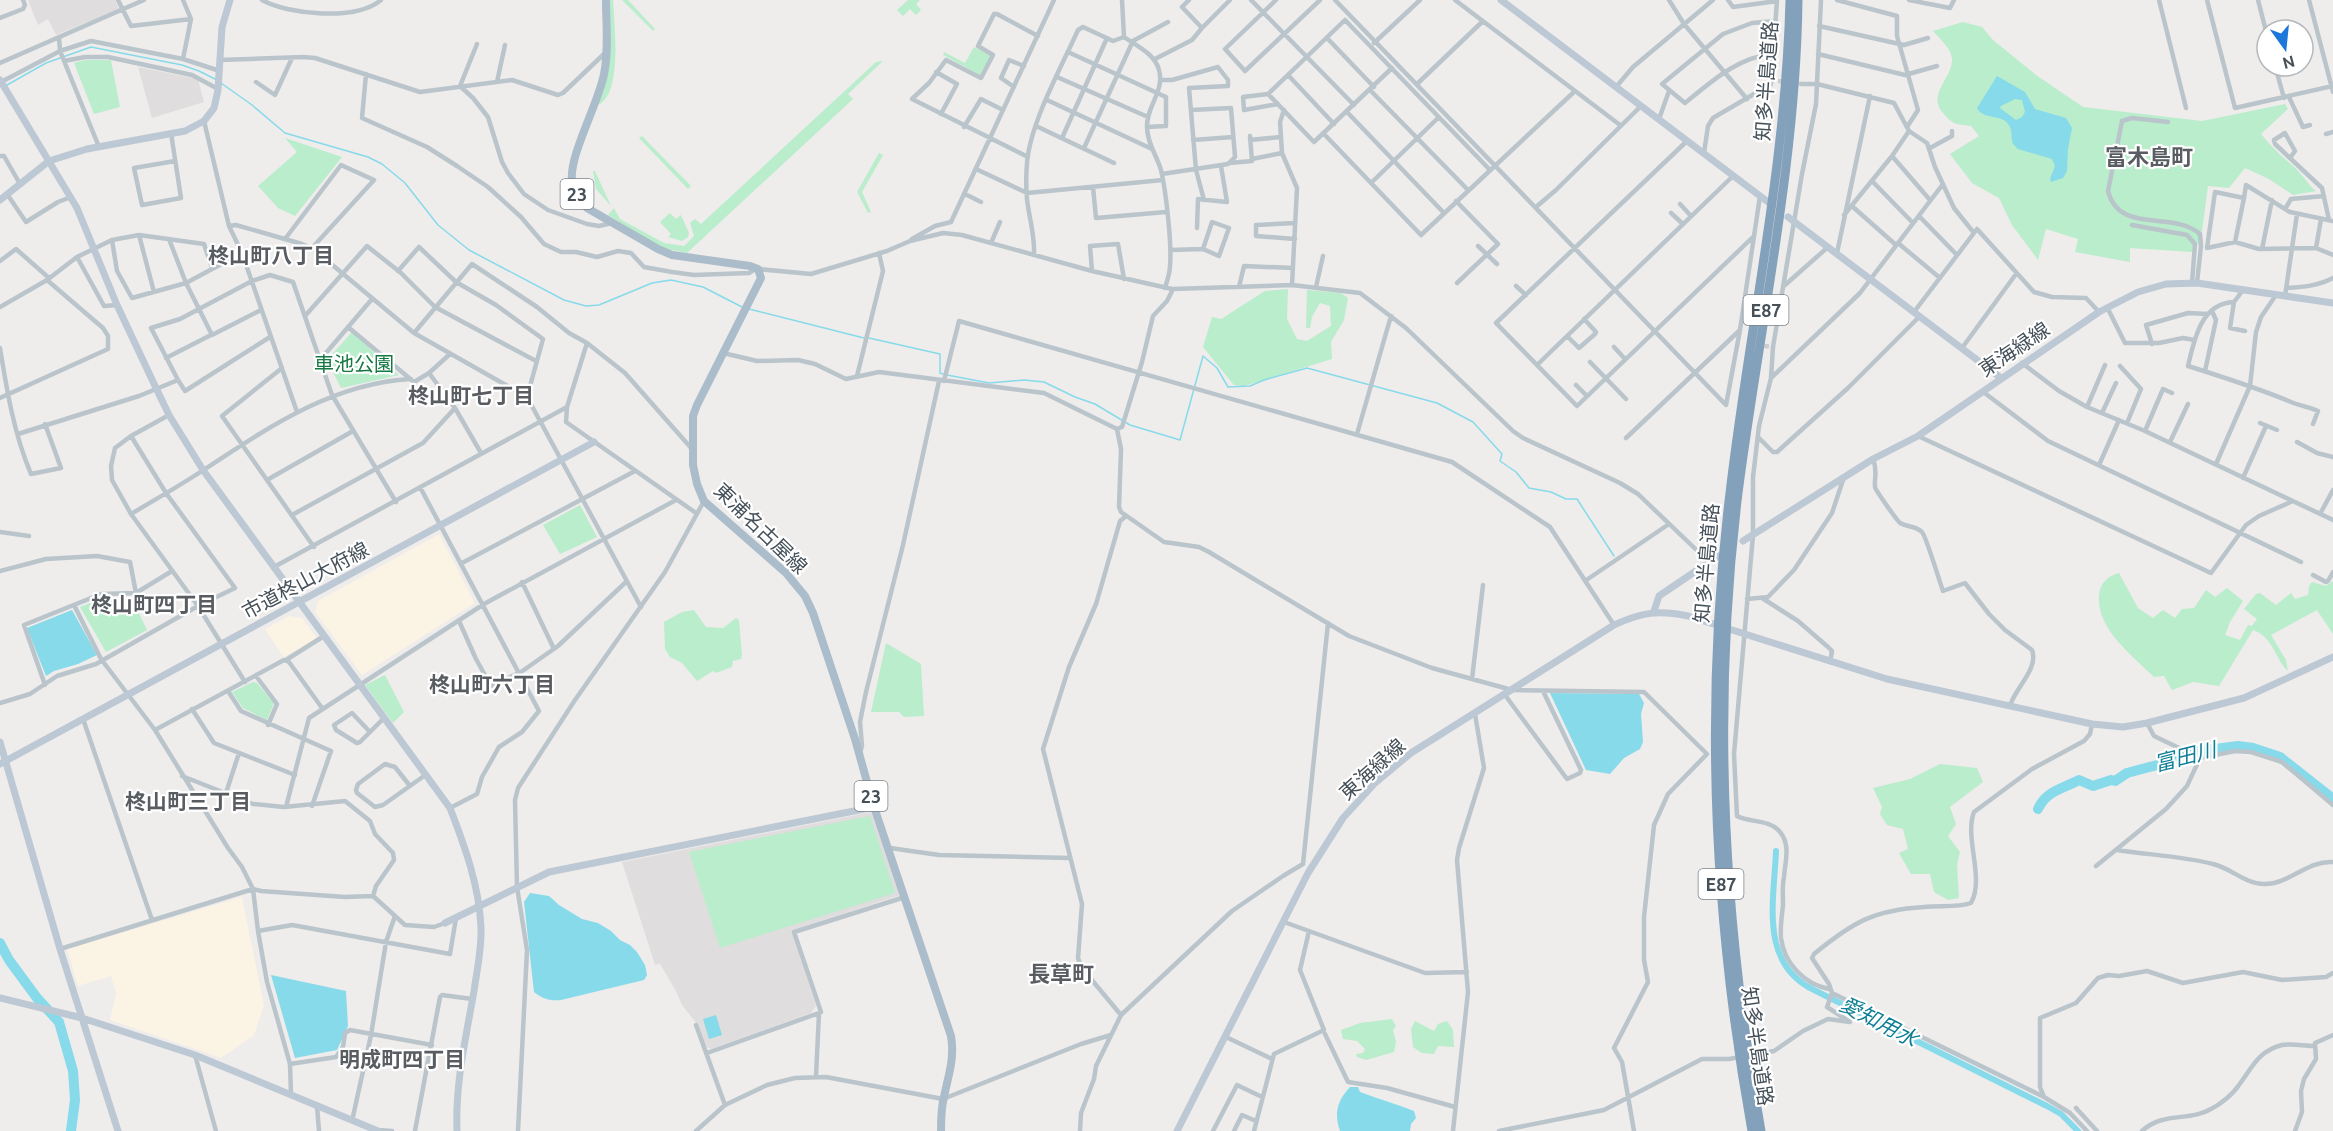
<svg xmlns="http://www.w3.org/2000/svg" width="2333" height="1131" font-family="Ubuntu,'Noto Sans JP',sans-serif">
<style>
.commercial{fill:#fbf3e3}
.education{fill:#e0ddde}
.green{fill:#b9edcb}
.water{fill:#86daea;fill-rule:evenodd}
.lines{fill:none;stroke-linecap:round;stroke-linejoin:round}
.stream{stroke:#86daea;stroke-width:1.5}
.canal{stroke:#86daea;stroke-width:6}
.river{stroke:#86daea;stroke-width:10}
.street-tunnel{stroke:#cdcdcf;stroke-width:4.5;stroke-dasharray:4.5 2;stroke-linecap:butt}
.street{stroke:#bac4cb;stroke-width:4.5}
.secondary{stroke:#bcc8d3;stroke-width:7}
.primary{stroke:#abbdcb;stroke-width:8}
.highway{stroke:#83a1bb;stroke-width:9}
.labels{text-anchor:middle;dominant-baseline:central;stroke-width:4.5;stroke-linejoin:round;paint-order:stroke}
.shield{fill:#fff;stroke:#7d848b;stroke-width:1.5}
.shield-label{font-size:18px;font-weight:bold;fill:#455059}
.street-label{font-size:20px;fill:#455059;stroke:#fff}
.park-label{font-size:20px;fill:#177843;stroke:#fff}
.neighbourhood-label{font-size:21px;font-weight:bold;fill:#595d61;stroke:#fff}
.water-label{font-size:21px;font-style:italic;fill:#0e7e94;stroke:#fff}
.quarter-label{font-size:22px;font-weight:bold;fill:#595d61;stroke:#fff}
</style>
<rect width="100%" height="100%" fill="#efecec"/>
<path class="commercial" d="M439 534 475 603 362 675 315 612 318 601Z
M289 616 302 618 316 637 314 641 283 657 265 629Z
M242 897 264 1006 254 1035 221 1058 110 1020 116 993 111 976 78 986 67 949Z"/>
<path class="education" d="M28 0H115L119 9 56 35 48 19 38 25Z
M138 67 198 79 204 102 152 118Z
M871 812 900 894 898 896 792 930 816 1006 811 1013 711 1049 706 1047 697 1024 682 1005 676 991 660 964 655 965 622 862Z"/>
<path class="green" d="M608 0H613C614 23 623 93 598 105L606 77Z
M622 0H628L655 29 653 31Z
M908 0H920L916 4 921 10 916 15 910 9 903 16 897 10Z
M1963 22 1982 27 1993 40 2036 75 2083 107 2202 121 2285 104 2288 109 2261 134C2271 146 2281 156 2293 166 2302 173 2307 184 2316 191L2293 195 2269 179 2245 168 2229 188 2208 186 2201 239 2192 252 2130 248V262L2075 252 2078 239 2046 229 2038 260 2012 225 1999 198 1972 183 1950 154 1979 136 1971 126C1956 124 1953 125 1943 113 1926 94 1954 77 1952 58 1950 47 1940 39 1933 31Z
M974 47 991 56 980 75 943 55 944 52 965 63Z
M85 60H111L120 107 94 114 74 63Z
M883 61 848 94 853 99 687 253 662 248 608 215 614 208 620 219 664 243 684 246 694 236 690 223 695 219 701 224 876 62Z
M642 136 691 186 688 189 639 138Z
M285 138 342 157 295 216 278 208 258 186 297 152Z
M879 153 883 155 862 192 871 212 868 213 857 192Z
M593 171H595L611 206 596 189Z
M670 213 676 219 681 215 689 233 688 237 682 241 668 237 671 234 660 222Z
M1288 289 1287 319 1297 339 1307 341 1331 326 1330 306 1320 303 1312 317 1310 328H1306L1307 290 1341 293 1348 298 1344 320 1331 342 1332 359 1244 386 1234 385 1203 347 1212 317 1221 319 1265 291Z
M352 332 399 375 341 388 327 360Z
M580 505 597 537 560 554 543 525Z
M2119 573 2138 608 2153 618 2163 610 2175 618 2182 609 2194 608 2206 590 2215 597 2227 588 2243 601 2230 622 2225 635 2240 640 2248 625 2252 626 2257 619 2244 609 2256 594 2260 593 2276 605 2291 593 2295 599 2308 595 2309 586 2312 582 2326 586 2333 581V634L2317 610 2271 635 2286 660 2288 671C2275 660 2274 637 2253 630L2219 686 2193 682 2172 690 2164 676 2154 677C2132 655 2096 629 2099 595 2100 583 2108 576 2119 573Z
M104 598 132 599 147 630 106 652 80 607Z
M694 610 706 627 723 628 736 618 739 620 742 655 741 659 733 661 732 667 716 673 713 671 697 681 682 663 670 657 665 649 664 622 682 612Z
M886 643 921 664 924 716 904 717 899 712H871Z
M385 675 404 712 393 723 365 685Z
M253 682 257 683 274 703 267 720 243 708 232 692Z
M1940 764 1977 768 1983 782 1950 807 1956 824 1948 836 1960 852 1957 864 1959 898 1948 900 1934 892 1930 874H1911L1899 853 1908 849 1903 829 1887 825 1880 814 1882 807 1873 788 1910 779Z
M870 816 895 893 720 948 689 852Z
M1392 1019 1396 1026 1393 1030 1396 1042 1394 1052 1366 1060 1357 1057 1356 1054 1363 1053 1365 1049 1357 1041 1343 1039 1341 1030 1360 1023Z
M1415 1021 1434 1031 1438 1024 1447 1021 1453 1030 1454 1047 1438 1046 1434 1054 1422 1053 1413 1047 1411 1029Z"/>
<path class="water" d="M1997 76 2025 92 2035 109 2066 118 2072 128 2068 149 2067 171 2063 178 2051 182 2050 179 2055 166 2052 159 2018 149 2013 144C2011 139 2012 134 2011 130 2006 111 1984 122 1977 108ZM2015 99 2022 100 2025 112 2022 117 2016 120 2000 108 2001 106Z
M72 610 97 655 78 664 54 671 46 676 27 628Z
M1550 693 1639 694 1644 703 1641 714 1643 742 1640 749 1624 758 1610 774 1586 770Z
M530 893 549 896 559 905 582 919 598 923 611 931 620 940 630 945 637 952 645 965 647 975 644 980 561 1000C549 1001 543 999 534 992L524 902Z
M271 975 346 991 348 1026 337 1050 295 1058Z
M716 1015 722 1035 709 1039 703 1019Z
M1350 1087H1358L1360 1092C1379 1099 1396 1104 1414 1111L1416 1118 1411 1124 1410 1131H1340C1334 1113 1337 1101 1350 1087Z"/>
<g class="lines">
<path class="stream" d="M221 83 252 105 285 133 368 157 382 164 405 183 438 225 469 250 564 300 586 306 599 305 652 283 671 280 703 287 742 307
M7 85 46 63 91 47 182 65 199 71 217 80
M749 309 864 338
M869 338 940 354V373L943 374
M947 375 989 383 1024 380 1044 382 1075 397 1095 404 1130 425 1180 440 1203 356 1217 368 1228 387 1250 386 1264 380 1307 368 1437 403 1473 422 1502 454 1500 461 1516 472 1529 488 1551 492 1566 499H1577L1614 556"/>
<path class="canal" d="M1776 851C1774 902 1759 963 1814 990L2047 1106 2061 1114 2078 1131"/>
<path class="river" d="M2038 809C2046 791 2062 789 2079 780L2093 786 2111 780 2115 781 2127 773 2161 764 2178 754 2238 746 2253 748 2280 757 2333 799
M0 943 9 960 37 998 59 1022 73 1071 75 1100 71 1131"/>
<path class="street-tunnel" d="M1778 81 1802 84
M1758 345 1773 347"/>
<path class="street" d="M118 0 131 26 191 19
M183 0 191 19 183 59
M262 0C289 15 356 21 381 0
M1122 0 1124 37
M1189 0 1182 7 1202 28 1230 0
M1251 0 1354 105
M1276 0 1225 49 1245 71 1320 0
M1335 0 1726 405 1740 330 1760 196
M1455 0 1620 125
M1669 0 1684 24 1747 99
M1728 0 1733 7 1777 1
M1821 0 1816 104 1802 174 1773 347 1771 378 1759 426 1753 477V535L1734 754 1737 816C1750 823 1770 819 1780 832 1791 845 1785 862 1784 877 1782 886 1783 896 1783 905 1782 916 1780 926 1781 938 1784 963 1804 984 1829 989
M1837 0 1897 16V36L1918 110 1907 127
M1909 0 1950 8 1954 0
M2159 0 2186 108
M2207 0 2235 108 2333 86
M2258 0 2267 35
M2309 0 2333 92
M0 18 23 9 25 5 23 0
M1819 26 1904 45 1928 38
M59 37 60 51 99 147
M1124 37C1137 46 1155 54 1159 70 1165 91 1146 107 1147 127 1147 143 1157 156 1161 170 1166 191 1172 245 1170 266 1170 273 1167 281 1165 288
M1327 38 1374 87
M1131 42 1168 22
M1374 43 1420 0
M1068 52 1166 97V126L1147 127
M1773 54C1738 57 1712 81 1685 103L1662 84 1723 34 1752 23 1776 21
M1818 54 1905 75 1937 66
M1155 59 1192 40 1202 28
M220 60 303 57 315 58 420 92 512 80 558 95 563 93 605 53
M64 61 85 57H108L192 75 218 89
M0 63 144 0
M2275 66 2284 98
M936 72 957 84 941 114
M366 74 362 118 427 147 457 166 488 187 521 217 544 244 561 252H576L597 257 618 251 631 253 644 267 672 272 694 275 749 273 757 268
M1288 75 1334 124
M1057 77 1148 117
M1161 80H1172L1218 67 1228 80V86L1189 88 1196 170 1204 200
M1 82 60 51 91 41 183 59 220 71
M256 82 275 95 292 58
M497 82 505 45
M1417 84 1483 21
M1802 84H1817L1894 103 1909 131 1927 143 1935 167 1954 208 1974 233
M460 86 473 98 488 117 502 162 508 173 524 194 548 210 587 224 599 226 612 223
M460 86 477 44
M1014 87 1001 78 1009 60 1024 66
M1616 87 1633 67 1713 0
M1370 90 1468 190
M1268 94 1314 142 1392 68
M2289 97 2303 127 2310 125
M1047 100 1152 149
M1278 104 1244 110 1243 97 1268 94 1345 20 1490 170
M1284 110 1280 122 1282 153 1297 188 1292 285
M1347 112 1444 213
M1659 119 1669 91
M204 121 229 226 242 253 297 412
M2168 122 2132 118 2122 121 2108 191C2119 235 2173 210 2200 234L2201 246 2197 283
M1036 126 1114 163
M964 127 981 99 1003 110
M171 133 181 198 142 205 134 168 175 161
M1323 133 1421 235 1575 91
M2326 134 2333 132
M1062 138 1107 38
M1193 140 1233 137
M1250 140 1281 137
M1687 141 1496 323 1577 406 1753 237
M1084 148 1132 43
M1930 148 1952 136V131
M1704 153 1708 126 1713 118 1771 84 1777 0
M0 156H4L20 184
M1892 156 1930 200
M1028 157 912 99 929 83 946 60 981 78 993 55 978 46 994 14H997L1038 36
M2290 158 2295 151 2285 133 2274 140 2275 144 2322 188 2329 220
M1252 159 1282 153
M1229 163 1252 161 1250 136
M976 169 1027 193 1163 180
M1162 174 1228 164 1235 157 1231 108 1191 110
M1872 181 1913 223
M1371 183 1439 117
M1093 187 1096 218 1166 212
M7 194 26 222 58 202 71 197
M965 194 981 202
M1456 201 1498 244 1457 283
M1680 204 1691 216
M1536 207 1556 190 1641 106
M1853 207 1896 245
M2285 209 2291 199 2324 196
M1671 213 1683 224
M1844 215 1892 156 1909 131
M1919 216 1957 255
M2333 221 2290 212 2246 185 2244 198 2215 192 2207 248 2235 242 2259 249 2316 248 2333 255
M2132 225 2187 235 2195 244 2192 283
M229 226 236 225 302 244 312 248 414 333 527 397 641 607
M1197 228 1198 199 1227 202 1221 166
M139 235 154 292
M169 239 186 283 212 335 261 310
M285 239 341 165 374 180 312 248
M912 239 935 226 951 222 1054 0
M1295 239 1256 236V225L1295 223
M112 240 117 271 132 298 186 283 242 253
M2235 242 2244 198
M991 243 1000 222
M1898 243 1940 278
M1478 246 1497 264
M2316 248 2321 219
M2262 249 2272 200
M1170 250 1203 249 1219 256 1229 228 1212 222 1203 249
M1837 253 1870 96
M1034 254C1035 235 1029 218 1027 199 1026 188 1026 175 1027 163 1030 123 1062 66 1078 30L1083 27 1113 41 1124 37
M77 257 104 306 117 305
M0 261 16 249 49 278
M758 269 811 274 887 251 910 241 943 233 962 235 1092 271 1172 289 1292 285 1360 293 1406 328 1513 431 1523 438 1620 483 1638 494 1709 562
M398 271 419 247 456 282 496 305 543 339 527 397
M1092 271 1090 246 1118 244 1124 279
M1785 285 1828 247
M1516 286 1526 295
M1239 287 1244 266 1293 268
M1316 287 1323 256
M2287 288C2303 287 2318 286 2333 278
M2243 290 2234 302 2230 328 2245 331
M2285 296 2297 214
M2234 302C2201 303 2194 340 2188 366 2223 377 2258 388 2291 402 2300 406 2310 407 2318 411L2313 424
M0 307 47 280 77 257 112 240 139 235 204 244 212 268
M2107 307 2125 343H2159L2183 338 2194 340
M1914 312 1977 229 2034 292 2052 297 2086 298 2099 312
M305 316 367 246 401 273 435 307 536 361
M348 327 414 382 429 373 450 354
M414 333 472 264 537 307 569 333 587 343 625 373 692 449
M1567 336 1579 348 1595 334 1596 332 1584 319
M587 343 567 407 566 422 696 513
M2152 344 2146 325 2188 313 2207 314
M1614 347 1625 359
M0 348C7 391 14 434 31 474L61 468 45 424
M1962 348 2016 274
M723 353 757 361 798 360 815 364 846 379 879 372 1044 393 1117 429
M166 358 211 335
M320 360 372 299
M1590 362 1626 399
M2022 363 2059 391 2087 407 2145 431 2333 520
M1537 365 1733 176
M2120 366 2141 389 2127 423
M282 368 222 416 314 547
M2205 371 2216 320 2212 311
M429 373 455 408 481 453
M857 376 883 271 879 253
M1771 378 1860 293 1943 184
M178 380 151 328 180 319 252 281 270 275 293 282 332 395 396 502
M944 381 959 321 1452 462 1550 527 1614 625
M1576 385 1587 396
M1982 391 2048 441 2301 562
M0 398 108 349V336L103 328 47 280
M2087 407 2105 365
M2102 413 2116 383
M169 415 131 436 115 448 111 466 112 480 131 514 198 606 245 682
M2260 423 2277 430
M1117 429 1121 449 1119 507 1121 512 1164 542 1199 547 1209 552 1349 636 1432 668 1512 690 1644 692 1707 754 1668 794 1654 825 1644 917V960L1648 982 1614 1048 1622 1062 1634 1131
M1117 429 1122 427 1142 362 1153 316 1167 301 1173 289
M2145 431 2163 389 2172 393
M18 434 139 396 178 380 185 391 270 337
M1357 434 1391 316
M1918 436 2211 573 2246 525 2259 516 2293 501
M1758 437 1773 452H1777L1848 388 1920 316
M1626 438 1740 330
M2170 442 2188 404
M2297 442 2317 453 2333 457
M1873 459C1878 472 1874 476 1875 487 1876 491 1896 519 1900 523 1907 527 1916 526 1922 532 1926 536 1939 580 1943 591L1965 583 1989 614 2005 630 2032 650C2039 669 2015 688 2010 706
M2216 464 2250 386 2256 332 2261 317 2276 295
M2099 465 2119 420
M2243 478 2266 426
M267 480 353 431
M420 487 539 711 522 732 499 747 482 777 477 794 450 808
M131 514C156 499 181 485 205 469 269 427 333 383 411 379
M2320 514 2333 490
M292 515 423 443 455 408
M0 532 29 536
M462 563 635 471
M274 567 567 407
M0 571 46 559 97 556 130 562 136 593
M2313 575 2326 582 2328 581 2333 572
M1585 581 1669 524
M522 582 554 649
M1762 598 1798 621 1828 647 1832 651 1830 662
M1747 599 1768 597 1794 570 1832 513 1844 477
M74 605 101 659 155 730 228 848 242 867 253 889 258 931 267 982 290 1064 291 1094
M459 621 476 659 491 686 521 672 558 646 627 581
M286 660 324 636
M256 676 277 704 268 725
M1472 679 1483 585
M45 685 24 625 101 594 136 593 172 571
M228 691 241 711 331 751 312 806
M1505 695 1567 779 1580 773 1581 770 1543 691
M0 703 30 694 57 676 96 664 198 606 235 588 166 493 131 436
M192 709 214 743 295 775
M83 719 152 920
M2147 723 2154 736 2200 758 2235 751 2251 752 2282 762 2333 805
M155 730 284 660 289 662 322 708
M370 732 352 713 334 725 336 730 357 743 360 742 383 719
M860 753 862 746 860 722 866 692 903 545 939 381
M182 776 253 804 284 807 345 801 370 821 375 834 393 853 394 860 376 886 373 896
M410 786 395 767 385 764 358 784 356 790 357 793 375 807 383 805 424 776
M226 793 239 753
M286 807 309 718 484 604 676 500
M890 848 939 855 1070 858
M2117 850C2149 855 2182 856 2213 864 2231 868 2245 884 2264 884 2288 885 2308 860 2333 862
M1303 864 1328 623
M2096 866 2166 809 2187 786 2200 758
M1284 922 1425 973 1467 972
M258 931 292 925 450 954 456 918
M60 949 253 889 261 891 345 897 373 896 405 925 434 927 445 923
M1121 1015 1081 967 1078 958 1082 904 1043 749 1069 667 1096 604 1120 521 1125 517
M696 1025 725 1105
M1325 1034 1348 1082 1387 1088 1455 1107
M1226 1037 1272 1059
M707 1053 819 1013
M195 1055 216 1131
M290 1064 336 1057 343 1047 345 1033 350 1030 432 1045
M816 1076 819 1013 821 1012 794 932 905 897
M2044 1097 2040 1087V1018L2076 1003 2098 978 2108 975 2119 976 2147 971 2183 983 2243 972 2282 980 2326 977 2333 973
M317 1106 319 1131
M2076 1108 2097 1131
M352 1121 371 1035 386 942 395 916
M377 1130 392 1131
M415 1131 440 997 442 995 472 999
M518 1131 527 950 517 887 515 800 518 788 575 700 665 572 704 501
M696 1131 725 1105 767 1085 795 1078 826 1077 943 1099 1081 1044 1111 1035
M1080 1131 1081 1113 1094 1079 1096 1066 1121 1015 1232 911 1283 876 1303 864
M1213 1131 1237 1085 1262 1097
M1234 1131 1242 1115 1256 1121
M1254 1131 1274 1054 1324 1030 1300 970 1309 931
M1453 1131 1468 992 1457 860 1459 848 1484 768 1475 714
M1499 1131 1604 1110 1702 1059H1729L1774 1051 1803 1031 1828 1019 1850 1022 1827 1007 1832 993
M2087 1131 2070 1113 2044 1097 1832 993 1829 984 1812 958 1814 954C1853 922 1874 910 1924 907 1939 905 1957 908 1971 903 1985 878 1964 838 1974 812L2032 769 2084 741 2090 734 2092 724
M2142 1131C2164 1111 2189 1122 2211 1109 2221 1104 2233 1094 2239 1085 2252 1068 2258 1051 2282 1045 2292 1043 2304 1046 2314 1046
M2295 1131 2302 1112 2301 1091 2304 1079 2316 1059 2315 1043 2333 1035"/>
<path class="secondary" d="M1501 0 1768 202
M0 80 77 208 117 305 156 388 169 415 203 470 450 808C465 847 479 885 481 927 482 948 477 970 474 991 466 1037 455 1084 457 1131
M0 200 49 161 87 149 185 131 204 121 214 108 218 90 222 27 230 0
M1788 217 2001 378
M1743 541 1873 459 1918 436 2099 312 2138 292 2166 284 2197 283 2333 303
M1654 611 1659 596 1718 556
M0 742 60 949 118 1131
M0 764 594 442
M445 923 549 872 874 807
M0 998 82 1018 195 1055 378 1131
M1177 1131 1308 873 1343 818 1375 783 1411 753 1614 625C1642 612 1658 610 1688 616L1887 679 2092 724 2123 727 2147 723 2244 698 2333 657"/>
<path class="primary" d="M606 0C606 24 609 50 604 74 599 102 569 156 572 180 573 190 581 200 587 208L658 249 672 255 750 266 758 269 761 278 697 405 693 416V465L697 484 704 501 786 573 805 596 813 613 855 739 874 807 951 1036C955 1059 948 1076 944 1097 941 1108 941 1120 941 1131"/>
<path class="highway" d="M1752 1131C1714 921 1704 705 1730 493 1749 329 1786 167 1790 0
M1761 1131C1723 922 1712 705 1738 493 1759 329 1796 166 1798 0"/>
</g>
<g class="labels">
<g class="shield">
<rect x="560.5" y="179" width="33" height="30" rx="4.5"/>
<rect x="1743.5" y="295" width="45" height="30" rx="4.5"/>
<rect x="854.5" y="781" width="33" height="30" rx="4.5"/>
<rect x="1698.5" y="869" width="45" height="30" rx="4.5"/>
</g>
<g class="shield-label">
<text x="577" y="194">23</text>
<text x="1766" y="310">E87</text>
<text x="871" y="796">23</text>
<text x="1721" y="884">E87</text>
</g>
<g class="street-label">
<text transform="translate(1766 81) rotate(-86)">知多半島道路</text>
<text transform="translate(2014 349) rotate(-34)">東海緑線</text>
<text transform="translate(761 528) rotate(44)">東浦名古屋線</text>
<text transform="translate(1706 563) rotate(-85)">知多半島道路</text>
<text transform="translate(305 580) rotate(-28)">市道柊山大府線</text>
<text transform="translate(1372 769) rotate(-42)">東海緑線</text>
<text transform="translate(1758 1046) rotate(82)">知多半島道路</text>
</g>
<g class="park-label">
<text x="354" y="363">車池公園</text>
</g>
<g class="neighbourhood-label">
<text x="271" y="255">柊山町八丁目</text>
<text x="471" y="395">柊山町七丁目</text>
<text x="154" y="604">柊山町四丁目</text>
<text x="492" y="684">柊山町六丁目</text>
<text x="188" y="801">柊山町三丁目</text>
<text x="402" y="1059">明成町四丁目</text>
</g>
<g class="water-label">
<text transform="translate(2185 756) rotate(-14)">富田川</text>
<text transform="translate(1879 1021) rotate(27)">愛知用水</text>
</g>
<g class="quarter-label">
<text x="2149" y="156">富木島町</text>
<text x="1061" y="973">長草町</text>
</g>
</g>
<g transform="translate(2285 48) rotate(165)"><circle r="28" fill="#ffffff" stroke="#b5b9bd" stroke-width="1.5"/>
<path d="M0-4.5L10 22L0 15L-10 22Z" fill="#1b77d9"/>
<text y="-9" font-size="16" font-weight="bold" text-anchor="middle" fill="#455059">N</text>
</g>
</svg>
